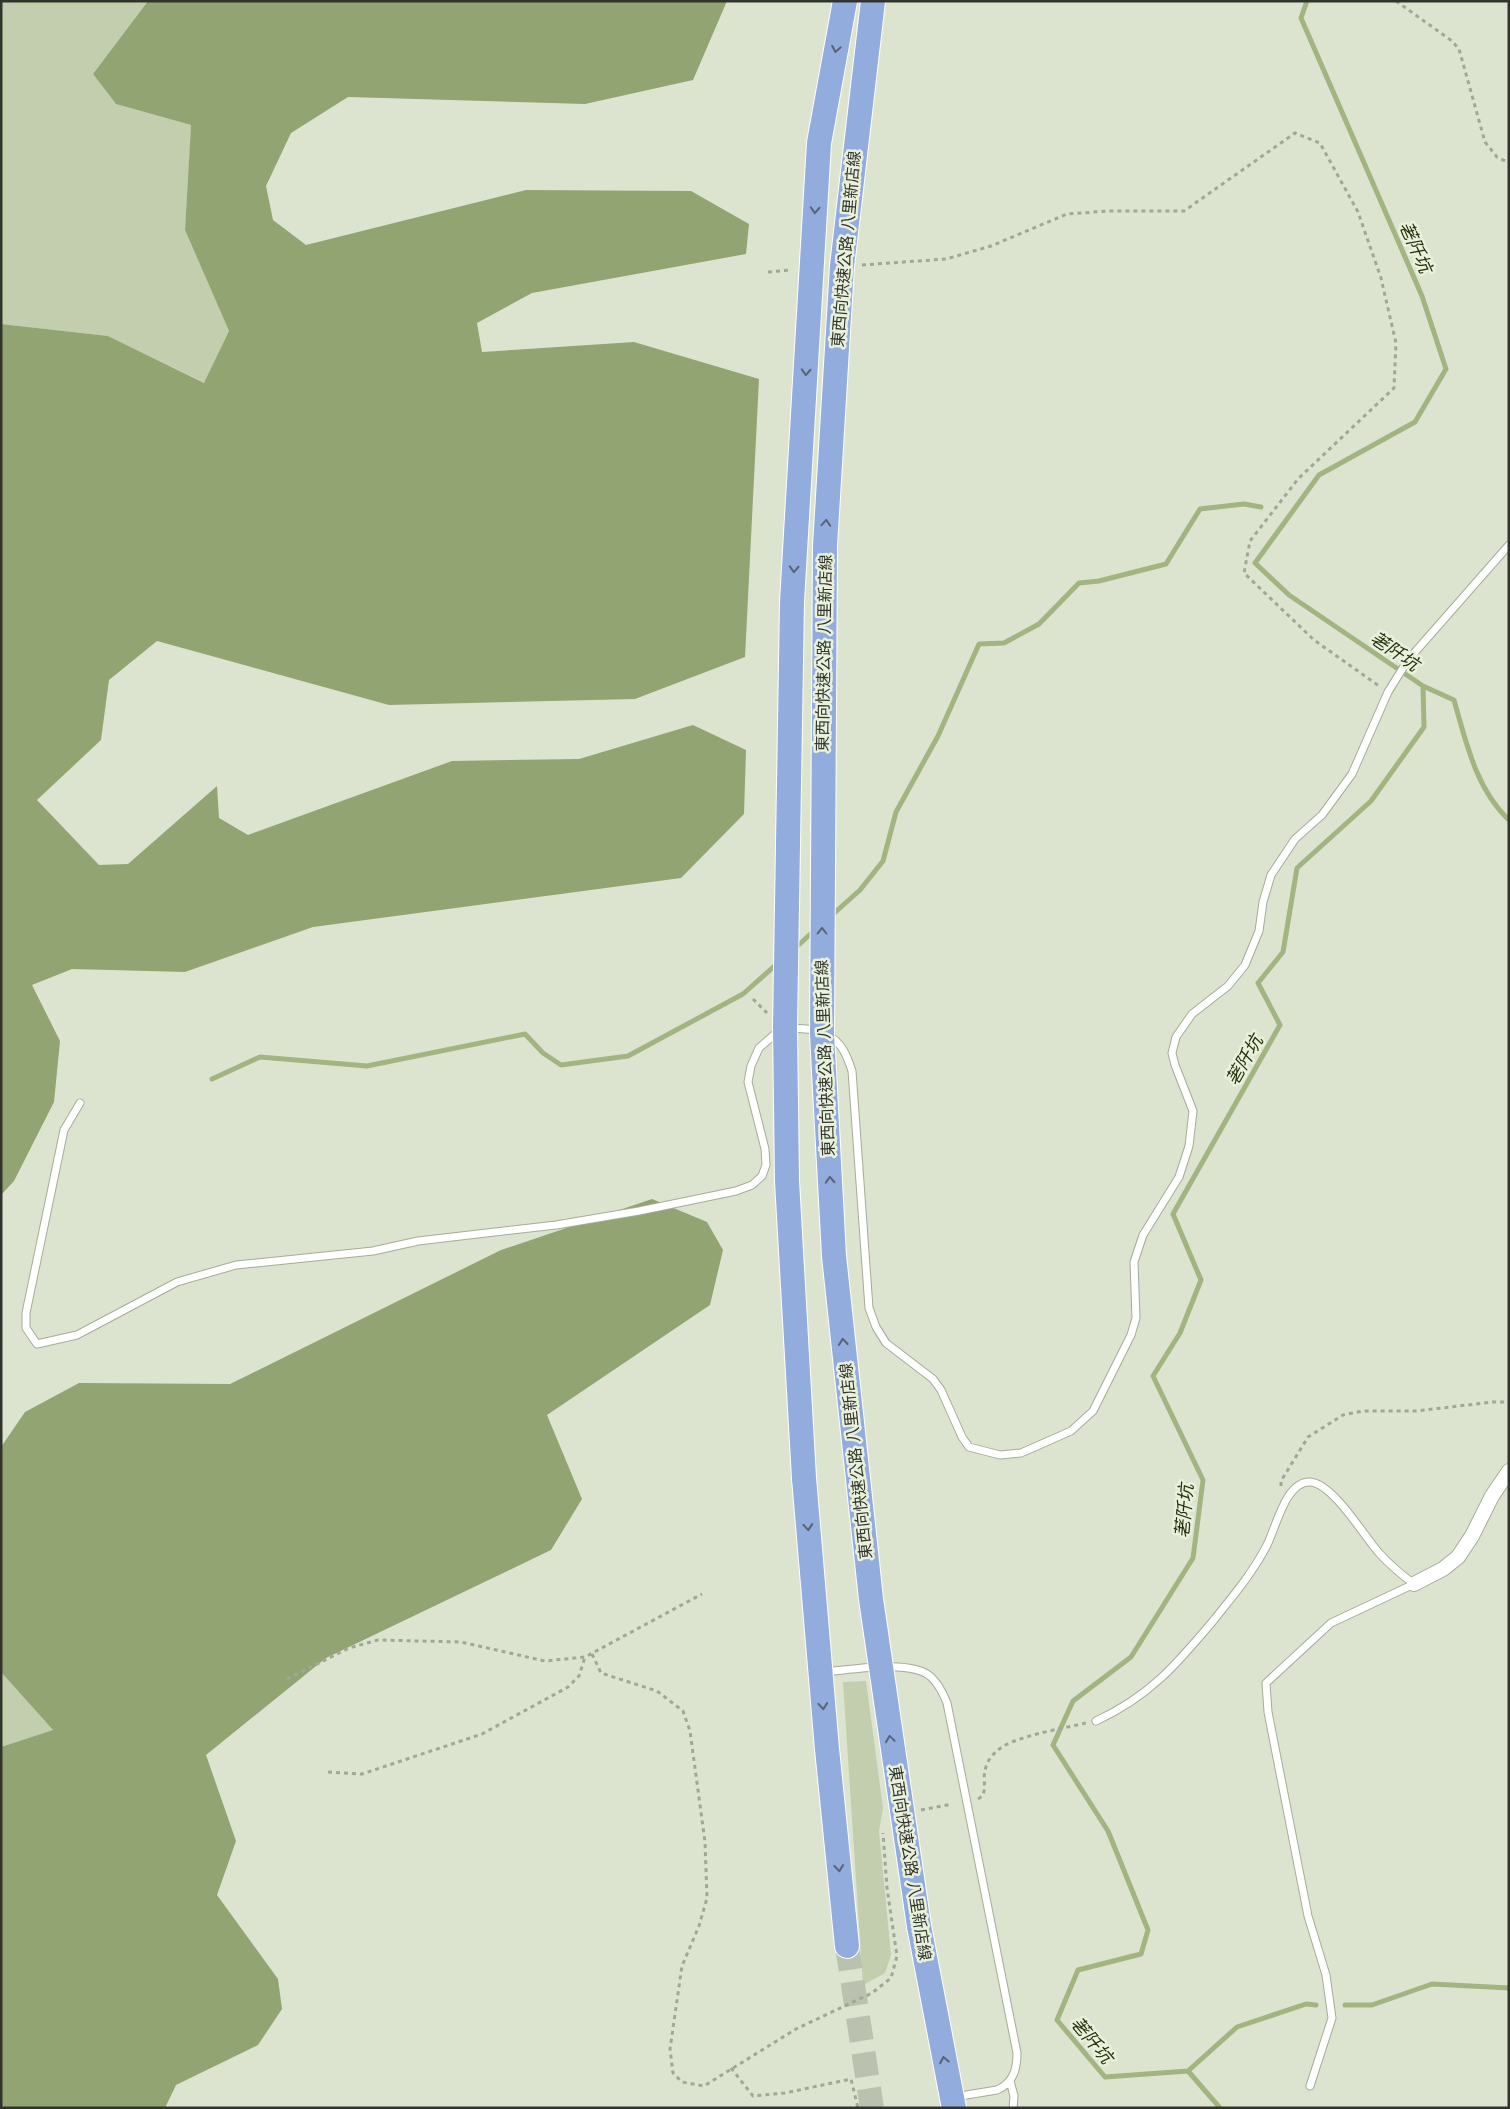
<svg xmlns="http://www.w3.org/2000/svg" width="1510" height="2109" font-family="'DejaVu Sans','Noto Sans TC',sans-serif">
<style>
.green{fill:#c2cead}
.forest{fill:#92a472}
.lines{fill:none;stroke-linecap:round;stroke-linejoin:round}
.stream{stroke:#a2b581;stroke-width:5}
.trunk-tunnel{stroke:#bac1af;stroke-width:24;stroke-dasharray:24 12;stroke-linecap:butt}
.service-casing{stroke:#a5ac99;stroke-width:9}
.minor-casing{stroke:#a5ac99;stroke-width:16}
.trunk-casing{stroke:#fff;stroke-width:26}
.path{stroke:#a1a797;stroke-width:3;stroke-dasharray:4 4;stroke-linecap:butt}
.service{stroke:#fff;stroke-width:7}
.minor{stroke:#fff;stroke-width:14}
.trunk{stroke:#93acde;stroke-width:24}
.trunk-bridge-casing{stroke:#fff;stroke-width:26;stroke-linecap:butt}
.trunk-bridge{stroke:#93acde;stroke-width:24}
.oneway{stroke:#586473}
.labels{text-anchor:middle;dominant-baseline:central;stroke-width:5;stroke-linejoin:round;paint-order:stroke}
.street-label{font-size:16px;fill:#31342c;stroke:#e9f1dd}
.water-label{font-size:18px;font-style:italic;fill:#26320a;stroke:#e9f1dd}
</style>
<rect width="100%" height="100%" fill="#dce4d0"/>
<path class="green" d="M1 1H148L93 74 116 104 191 125 185 230 229 331 205 383 108 336 1 324Z
M1 1672 53 1730 1 1747Z
M866 1681 883 1808 879 1831 891 1955 885 1973 863 1985 843 1682Z"/>
<path class="forest" d="M148 1H727L693 80 585 104 348 97 291 133 266 186 273 220 306 245 526 190 691 191 749 224 746 254 532 293 477 323 482 352 634 342 759 379 745 657 635 699 389 705 157 641 109 680 101 740 37 800 99 865 128 864 217 786 219 818 248 835 452 761 579 759 693 725 746 750 744 814 681 878 313 927 185 972 72 969 32 985 60 1041 54 1102 14 1181 1 1195V324L108 336 204 383 229 331 185 230 191 125 116 104 93 74Z
M652 1199 707 1222 723 1250 710 1305 547 1415 582 1499 551 1550 326 1658 206 1755 236 1841 217 1895 278 1979 282 2009 258 2045 176 2085 165 2108H1V1747L53 1730 1 1672V1447L25 1412 79 1383 230 1384 501 1250Z"/>
<g class="lines">
<path class="stream" d="M1423 686 1454 700C1466 742 1476 789 1509 820
M831 916 860 890 883 861 896 812 938 736 979 644 1004 643 1039 624 1079 583 1099 581 1166 564 1200 509 1244 504 1261 507
M794 949 815 930
M212 1079 260 1057 367 1066 525 1034 543 1053 561 1065 628 1056 743 994 778 963
M1345 2005H1372L1432 1984 1509 1988
M1188 2071 1237 2027 1306 2004 1316 2005
M1220 2108 1188 2071 1105 2077 1057 2020 1078 1970 1141 1954 1148 1930 1108 1831 1053 1745 1073 1701 1131 1657 1193 1558 1203 1480 1153 1376 1180 1333 1201 1280 1173 1214 1280 1025 1258 983 1283 952 1297 868 1371 801 1424 727 1423 686 1289 595 1255 563 1319 475 1415 422 1446 369 1422 296 1301 18 1307 1"/>
<path class="trunk-tunnel" d="M847 1946 872 2108"/>
<defs>
<path id="service" d="M827 1035C842 1042 847 1056 852 1071L869 1308 876 1327 886 1343 933 1379 941 1390 962 1437 969 1447 1000 1455 1021 1453 1071 1431 1093 1411 1131 1335 1136 1318 1134 1262 1143 1235 1179 1177 1189 1146 1193 1111 1175 1065 1172 1053 1176 1037 1192 1014 1228 986 1245 965 1259 931 1263 902 1271 875 1295 839 1322 815 1352 774 1388 692 1408 660 1509 545
M80 1103 64 1130 26 1313V1328L37 1344 77 1335 177 1282 236 1265 373 1251 418 1241 556 1225 639 1211 736 1191 752 1185 762 1176 766 1165 765 1149 748 1082 751 1066 759 1048 774 1035 793 1028 817 1030
M824 1672C851 1670 911 1659 931 1677 939 1684 943 1693 947 1703L1017 2053C1017 2070 1013 2083 997 2090L954 2097
M1096 1721C1150 1696 1177 1664 1213 1621 1233 1596 1251 1575 1266 1547 1276 1529 1285 1481 1310 1482 1333 1483 1365 1538 1380 1554 1390 1565 1402 1575 1414 1584L1331 1623 1266 1683 1268 1712 1308 1916 1326 1975 1332 2018 1310 2086
M1010 2081 1014 2096 1013 2108"/>
<path id="minor" d="M1414 1584 1443 1569 1458 1557 1472 1536 1492 1496 1509 1471"/>
<path id="trunk" d="M804 1478 827 1749 847 1946
M919 1926 954 2108"/>
</defs>
<use href="#service" class="service-casing"/>
<use href="#minor" class="minor-casing"/>
<use href="#trunk" class="trunk-casing"/>
<path class="path" d="M1396 1 1452 41 1459 49 1485 142 1497 157 1509 163
M862 265 946 259 991 246 1067 214 1109 211H1184L1295 133 1320 143 1358 212 1381 278 1396 343 1394 388 1298 479 1250 541 1244 573 1314 640 1379 686
M768 272 791 270
M753 999 767 1013
M1281 1486V1481L1308 1437 1343 1415 1363 1411H1416L1493 1402H1509
M592 1654 601 1673 657 1691 683 1711 690 1731 705 1842 707 1898 699 1926 682 1966 670 2049 673 2073 682 2082 704 2086 796 2029 872 1993 891 1978 897 1956 887 1888 883 1833
M287 1679 349 1648 378 1640 461 1642 545 1661 585 1657 702 1594
M328 1772 362 1774 482 1734 568 1687 579 1676 585 1657
M978 1799C989 1793 982 1780 985 1771 986 1763 991 1756 997 1751 1010 1737 1065 1728 1086 1723
M921 1810 952 1804
M731 2068 753 2096 785 2093 851 2079 858 2108"/>
<use href="#service" class="service"/>
<use href="#minor" class="minor"/>
<use href="#trunk" class="trunk"/>
<defs>
<path id="trunk-bridge" d="M873 1 842 266 825 546 822 1034 834 1256 871 1599 919 1926
M804 1478 787 1181 785 1027 792 602 819 143 845 1"/>
</defs>
<use href="#trunk-bridge" class="trunk-bridge-casing"/>
<use href="#trunk-bridge" class="trunk-bridge"/>
</g>
<defs><path id="oneway-chevron" d="M-2-3.5L2.5 0L-2 3.5" fill="none" stroke-width="1.6" stroke-linecap="round" stroke-linejoin="round" transform="scale(1.25)"/></defs>
<g class="oneway">
<use href="#oneway-chevron" transform="translate(836 49) rotate(100)"/>
<use href="#oneway-chevron" transform="translate(815 210) rotate(93)"/>
<use href="#oneway-chevron" transform="translate(806 372) rotate(93)"/>
<use href="#oneway-chevron" transform="translate(826 523) rotate(-86)"/>
<use href="#oneway-chevron" transform="translate(794 569) rotate(93)"/>
<use href="#oneway-chevron" transform="translate(822 931) rotate(-90)"/>
<use href="#oneway-chevron" transform="translate(830 1180) rotate(-93)"/>
<use href="#oneway-chevron" transform="translate(843 1342) rotate(-96)"/>
<use href="#oneway-chevron" transform="translate(808 1527) rotate(85)"/>
<use href="#oneway-chevron" transform="translate(823 1706) rotate(85)"/>
<use href="#oneway-chevron" transform="translate(890 1739) rotate(-98)"/>
<use href="#oneway-chevron" transform="translate(839 1868) rotate(84)"/>
<use href="#oneway-chevron" transform="translate(944 2060) rotate(-101)"/>
</g>
<g class="labels">
<g class="street-label">
<text transform="translate(846 249) rotate(-85)">東西向快速公路 八里新店線</text>
<text transform="translate(824 653) rotate(-89)">東西向快速公路 八里新店線</text>
<text transform="translate(825 1058) rotate(-92)">東西向快速公路 八里新店線</text>
<text transform="translate(856 1461) rotate(-96)">東西向快速公路 八里新店線</text>
<text transform="translate(910 1863) rotate(81)">東西向快速公路 八里新店線</text>
</g>
<g class="water-label">
<text transform="translate(1416 247) rotate(66)">荖阡坑</text>
<text transform="translate(1395 651) rotate(34)">荖阡坑</text>
<text transform="translate(1244 1060) rotate(-60)">荖阡坑</text>
<text transform="translate(1184 1511) rotate(-85)">荖阡坑</text>
<text transform="translate(1092 2040) rotate(50)">荖阡坑</text>
</g>
</g>
<rect width="1510" height="2109" fill="none" stroke="#31342c" stroke-width="5"/>
</svg>
